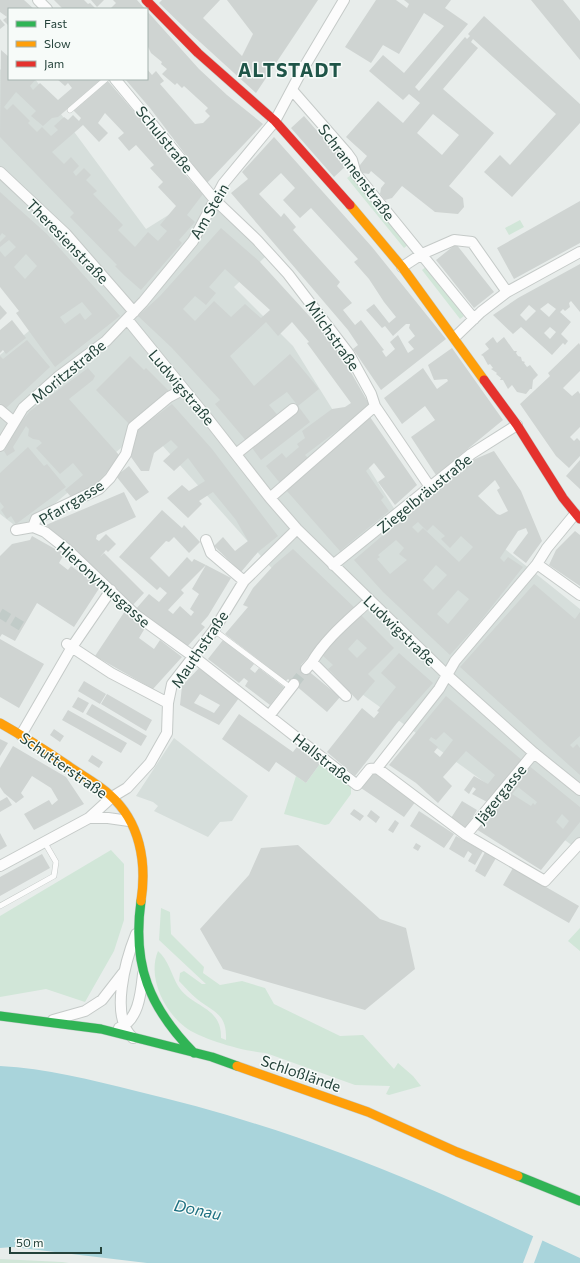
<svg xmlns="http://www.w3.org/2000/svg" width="580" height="1263" font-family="Commissioner,sans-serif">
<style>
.built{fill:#d6dedb}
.green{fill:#d1e6d8}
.water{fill:#a9d4db}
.pier{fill:#e8edeb}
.building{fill:#cfd4d2;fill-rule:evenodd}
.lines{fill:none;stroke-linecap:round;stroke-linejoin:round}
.street-tunnel{stroke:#c1cbc8;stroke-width:10;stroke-dasharray:10 5;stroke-linecap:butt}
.lane-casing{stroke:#c5cac8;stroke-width:6}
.street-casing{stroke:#c5cac8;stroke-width:12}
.fast-casing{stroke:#c3cbc8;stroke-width:10}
.slow-casing{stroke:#c3cbc8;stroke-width:10}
.jam-casing{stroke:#c3cbc8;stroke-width:10}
.lane{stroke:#fcfcfc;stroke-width:5}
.street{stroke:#fcfcfc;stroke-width:10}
.fast{stroke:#30b455;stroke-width:9}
.slow{stroke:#ff9f0a;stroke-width:9}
.jam{stroke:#e5322d;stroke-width:9}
.labels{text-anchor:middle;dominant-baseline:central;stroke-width:3;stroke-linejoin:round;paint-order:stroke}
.street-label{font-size:15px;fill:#24423a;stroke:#f7fbf9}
.water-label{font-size:16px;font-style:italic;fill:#1c6f80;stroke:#f7fbf9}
.district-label{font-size:19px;font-weight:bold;letter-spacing:1px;fill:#1f5548;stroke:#f7fbf9}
</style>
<rect width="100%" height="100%" fill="#e8edeb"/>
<path class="built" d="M9 62V79H35L146 229 207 191 266 256 234 287 293 346 395 510 425 485 580 609V851L316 661 332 636 146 427 22 531 0 514V355L47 316 0 263V70Z
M174 738 248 796 232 821 220 822 208 837 154 811 158 806 153 802 136 796Z"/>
<path class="green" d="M351 175 409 244 404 248 347 178Z
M520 220 524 227 509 235 505 228Z
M427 266 464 316 460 319 422 270Z
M322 761 351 785V794L329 824 325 825 284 814 296 776 306 783Z
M111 850 124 864V920L114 951 85 1002 46 989 0 997V916Z
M161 908 170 912 171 934 204 967 203 973 220 985 242 981 265 988 274 1004 340 1036 363 1035 394 1069 398 1063 413 1076 421 1086 389 1095 386 1094 390 1086 355 1085 266 1053C246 1052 200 1039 185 1027 164 1011 147 977 158 951 168 959 172 976 178 986 192 1008 222 1006 221 1038L226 1040C227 1014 215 1013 197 999 191 994 185 987 179 981L180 973 184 971 202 984H206L159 940Z
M580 928V951L568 941Z
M0 1259 62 1262 69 1263H0Z"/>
<path class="water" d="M0 1066C46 1068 91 1080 136 1091 234 1114 330 1146 423 1186 476 1209 528 1234 580 1258V1263H147L13 1247 0 1248Z"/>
<path class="pier" d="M534 1234 543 1239 534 1263H523Z"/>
<path class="building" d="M0 0H24L34 9H9V26L3 20 7 17 0 12Z
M54 0H84L88 4 90 3 96 9H63Z
M91 0H104L97 7Z
M113 0H137L145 9H110L116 3Z
M162 0H220L203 18 242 56 253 34 227 0H318L256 93 189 32 159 3Z
M376 0H396L407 8 409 4 404 0H451L445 8 468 24 415 87 419 91 465 37 467 39 470 36 468 34 484 16 580 104V123L512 197 484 172 500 155 510 165 556 114 473 39 471 42 478 48 443 89 494 133 449 186 463 198 464 207 458 214 435 212 402 186 392 198 385 200 380 194 381 188 385 183 371 171 369 174 362 173 360 170V165L367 156 346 137 378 101 403 123 420 103 409 94 403 100 369 71 383 55 404 73 444 26 424 13 399 54 383 45 371 63 345 47ZM433 114 459 135 442 155 417 133Z
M531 0H563L580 21V60Z
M147 11 199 69 227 95 263 124 207 183 150 108 125 79H147V69L152 75 156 71 164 81 160 84 195 124 203 123 210 116 205 111 208 108 184 86 182 88 177 83 175 85 162 74 167 69 161 64 162 62 151 53 147 45Z
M0 19 5 25 0 29Z
M1 50 9 57V79H36L30 86 33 90 40 83 58 100 72 88 68 83 65 86 57 79H103L58 117 52 118 43 126 31 116 36 111 16 92 4 107 7 110 13 104 30 121 28 123 37 132 42 127 51 136 58 130 54 126 64 117 68 120 73 115 79 121 81 118 73 110 107 80 167 150 166 154 203 194 187 215 195 222 179 240 182 243 141 290 125 276 115 266 117 265 70 217 74 213 0 137ZM105 113 124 133 118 138 129 151 136 145 154 165 150 168 163 182 158 187 176 206 160 225 167 231 158 241 148 232 135 247 118 230 123 225 93 194 97 191 86 180 91 175 84 168 76 176 73 172 79 166 71 157 64 164 52 152 83 125 99 142 108 133 98 123Z
M304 116 347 165 334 177 291 128Z
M274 137 372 247 446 339 381 390 353 349 358 345 348 330 231 193 248 179 242 172ZM281 173 295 188 283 200 300 218 311 208 358 259 354 262 369 279 384 302 396 317 389 323 374 304 366 310 382 328 385 326 393 336 406 324H410L409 328 415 336 408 342 414 349 408 353 398 335 390 342 395 349 386 357 382 351 384 350 361 320 355 325 343 310 352 303 337 286 340 282 293 230 296 227 284 213 281 217 259 194Z
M0 192 47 234 120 316 55 367 16 313 19 311 0 287V251L5 257 16 247 9 240 0 247V242L6 236 2 233 0 236ZM26 254 37 266 25 279 14 267ZM82 302 92 314 85 320 80 313 65 324 60 317Z
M580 201V243L514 279 497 248Z
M221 228 260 262 323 331 341 355 369 404 354 418 305 455 309 459 280 483 266 466 282 453 286 458 299 447 297 444 305 438 302 431 332 409 345 407 351 403 307 343 309 342 292 322 278 336 266 322 230 356 254 386 290 354 319 389 298 406 310 422 261 460 250 445 298 406 287 392 269 405 280 418 248 443 215 404 220 400 171 347 138 316 160 296ZM225 269 270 310 261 318 245 304 231 317 214 301 195 321 183 309 195 296 206 305 216 293 209 287Z
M456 244 494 292 474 308 436 260Z
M580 264V312L571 301 569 303 570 307 565 311 563 309 560 312 571 322 561 334 568 341 565 345 563 343 552 355 521 327 513 334 493 315 518 298ZM548 303 556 309 549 317 540 309ZM529 305 536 311 526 321 520 315ZM550 327 556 332 550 339 544 333Z
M0 305 7 313 0 320Z
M12 320 26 338 6 354 3 350 0 353V330Z
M493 337 497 343 504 337 514 351H517L516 353 518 356 521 357 522 361 525 362 524 363 527 367 530 365 538 375 533 380 532 389H530L526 394 517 392 512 385 508 389 503 380H500L501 378 496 374 497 373 491 369 493 368 490 364 488 365 483 356 481 355 489 349 485 344Z
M27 340 50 367 5 409 0 403V356L3 359Z
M579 343 580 345V371L563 388 572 396 578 391 580 394V427L570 437 574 441 577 438 580 441V456L569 468 556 456 520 404 550 376 548 373Z
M452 348 503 420 436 475 411 437 435 420 425 406 402 424 384 398 423 368 437 389 448 381 447 379 434 380 428 365Z
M130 356 144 370 146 368 170 392 131 426 96 390Z
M88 368 95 376 93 380 69 399 119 455 113 466 95 485 71 497 65 490 83 475 73 463 60 474 36 448 42 443 39 440 33 439 28 436 29 429 26 426 13 447 15 451 7 456 4 451 21 422 30 411Z
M172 404 212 449 278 536 258 552 241 572 214 546 223 537 235 551 248 541 236 520 213 492 199 501 202 504 188 518 167 498 182 485 189 491 205 481 188 458 174 471 163 461 178 447 171 440 154 453 149 471H141L131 457 137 430Z
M370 417 417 485 395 505 378 482 385 477 374 463 366 471 384 497 381 500 389 511 340 551 286 490Z
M28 447 44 466 47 464 66 487 16 524 11 516 7 519 1 510 4 507 0 502V473Z
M494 451 521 491 542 541 526 563 513 553 528 533 526 528 518 531 500 558 504 562 508 557 523 567 478 624 450 655 383 592 354 560 460 469 475 459ZM495 480 500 488 497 490 508 511 500 515 497 514 478 496ZM418 522 427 531 433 525 445 536 441 539 450 548 461 536 473 547 459 562 423 528 418 533 412 527ZM396 540 404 548 399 554 407 560 390 574 377 559 380 557 378 555ZM436 565 447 575 433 590 423 580ZM458 590 469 599 448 624 437 614Z
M580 460V489L566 476Z
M129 466 149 492 136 501 116 476Z
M124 492 136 517 97 535 96 539 99 541 106 534 116 544 108 552 106 550 100 557 104 553 144 593 131 607 46 525Z
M162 510 182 528 184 525 200 542 189 553 174 537 169 542 166 541 150 558 169 577 187 557 192 562 194 559 206 565 181 590 184 593 168 610 173 614 180 606 191 616 194 612 190 609 199 594 192 589 206 565 231 578 208 616 201 624 205 627 186 648 135 610 149 594 159 602 167 593 160 587 157 590 119 557Z
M575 531 580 535V586L549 565 556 550Z
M32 536 64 554 59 563 68 570 71 566 100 587 74 627 37 603 15 641 2 634 0 637V556L12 544 30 540Z
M293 549 356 609 329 634 301 665 340 697 327 712 288 679 286 681 225 634 248 607 243 605 253 588 274 565Z
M534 584 575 619 580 612V736L570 745 573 748 577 744 580 748V775L460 667Z
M125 611 145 628 139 638 154 649 160 640 182 657 153 689 95 656Z
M361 615 394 648 368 674 375 681 358 701 328 669 333 665 321 654ZM357 639 367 648 357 658 348 649Z
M0 639 44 664 19 708 0 697Z
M223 640 254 664 250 669 255 673 259 668 284 687 270 705 245 686 248 681 244 678 239 683 208 659Z
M399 653 433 683 397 723 355 776 327 752 362 708 374 718 379 712 377 711 396 687 381 673Z
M199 668 239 698 219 725 180 705 182 686ZM200 694 220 705 214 713 194 703Z
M84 681 106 694 100 704 78 691Z
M107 694 152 720 146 731 101 704Z
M446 696 523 761 489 803 472 794 476 789 473 787 469 794 464 790 474 776 488 784 495 775 466 751 443 777 452 786 438 803 416 783 389 765ZM444 732 453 740 440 757 434 752 438 747 429 740 431 737 436 740Z
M78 697 89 703 83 713 72 707Z
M92 704 147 736 141 746 86 714Z
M68 710 127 743 121 753 62 720Z
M239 714 293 752 300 743 322 761 306 783 276 762 269 772 222 739Z
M54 729 64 736 60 742 50 735Z
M0 739 8 743 0 756Z
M13 746 66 777 84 804 34 830 24 814 49 800 52 805 58 800 51 788 32 776 21 793 24 797 16 803 4 793 0 787V768Z
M92 755 103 762 99 768 88 761Z
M528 765 580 807V822L541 870 476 829ZM518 787 537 802 535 805 533 803 531 806 512 794ZM562 814 569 821 563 829 556 822Z
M373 771 416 801 404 817 361 788Z
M7 797 12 805 0 812V801Z
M462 801 477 810 466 828 451 818Z
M354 809 364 816 360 821 350 814Z
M371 810 380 817 376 823 367 816Z
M419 811 454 834 444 848 410 826Z
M395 820 399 823 393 833 388 830Z
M0 833 7 846 0 850Z
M456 836 483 851 475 865 468 861 472 854 468 851 464 858 449 849Z
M416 843 421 846 418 851 413 848Z
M298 845 380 919 406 928 415 969 365 1010 223 969 200 929 249 875 261 848Z
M485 852 496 858 485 877 475 871Z
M42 854 50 868 0 896V877Z
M513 868 579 906 569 923 503 885Z"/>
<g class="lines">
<path class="street-tunnel" d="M0 613 23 627
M294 684 306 669"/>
<defs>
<path id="lane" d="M70 110 106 79
M214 630 291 688
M0 906 54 876 56 862 45 843"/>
<path id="street" d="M38 0 47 9
M115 79 214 199 257 240 288 274 349 354 371 394 375 406 430 487
M292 90 347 153 352 160 356 174 474 319
M0 172 66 234 134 312
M402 267 422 254 454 240 472 242 507 292
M127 319 209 420 270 498 297 529 447 675 534 753 580 790
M455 337 481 312 507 292 580 252
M0 410 13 421
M0 446 23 408 59 376 106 341 143 302 193 241 223 184 275 121 300 74 344 0
M236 454 293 409
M270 498 375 406
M33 527 45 532 69 551 136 615 194 657 357 785 370 769 377 768 439 689 455 661 537 564 547 548 575 514
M33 527 36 519 99 489 110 478 126 454 133 427 169 397 184 389
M16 530 33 527
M206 540 211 553 244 581
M537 564 580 595
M333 565 471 454 517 425
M67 644 111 673 168 703
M312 662C326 638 349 620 369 601
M306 669 312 662 346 696
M269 716 294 684
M21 735 72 647 111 590
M377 768 466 835 545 881 580 843
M89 818H108L129 821
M466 835 534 753
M0 866 89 818 112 797 127 788 150 763 167 733 168 703 172 684 214 630 244 581 297 529
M53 1020 85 1011 102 1000 123 973
M119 1028C139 1020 141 992 143 974
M133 1038C109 1017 126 959 136 934"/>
<path id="fast" d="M141 901C132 965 149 1007 194 1053
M0 1016 101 1029 212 1057 237 1066
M518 1176 580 1201"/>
<path id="slow" d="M350 205 402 267 484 380
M0 723C23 736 45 750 67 765 81 775 97 783 110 795 140 822 147 862 141 901
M237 1066 368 1112 457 1152 518 1176"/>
<path id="jam" d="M146 0 198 53 275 121 350 205
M484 380 517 425 563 498 580 519"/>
</defs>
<use href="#lane" class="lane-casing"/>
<use href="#street" class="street-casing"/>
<use href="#fast" class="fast-casing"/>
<use href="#slow" class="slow-casing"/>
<use href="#jam" class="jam-casing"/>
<use href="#lane" class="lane"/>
<use href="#street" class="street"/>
<use href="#fast" class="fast"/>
<use href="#slow" class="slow"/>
<use href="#jam" class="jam"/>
</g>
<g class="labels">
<g class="street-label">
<text transform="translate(165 139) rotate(51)">Schulstraße</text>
<text transform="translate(357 172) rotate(53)">Schrannenstraße</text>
<text transform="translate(209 211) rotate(-60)">Am Stein</text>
<text transform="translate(68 241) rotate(46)">Theresienstraße</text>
<text transform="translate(333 335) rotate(55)">Milchstraße</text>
<text transform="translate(68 371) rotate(-39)">Moritzstraße</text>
<text transform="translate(182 387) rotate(50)">Ludwigstraße</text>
<text transform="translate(424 493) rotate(-39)">Ziegelbräustraße</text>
<text transform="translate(71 502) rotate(-31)">Pfarrgasse</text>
<text transform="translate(104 584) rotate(42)">Hieronymusgasse</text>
<text transform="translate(400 630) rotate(44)">Ludwigstraße</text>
<text transform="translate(199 649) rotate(-56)">Mauthstraße</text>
<text transform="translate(323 758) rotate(38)">Hallstraße</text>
<text transform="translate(64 765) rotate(35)">Schutterstraße</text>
<text transform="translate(500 794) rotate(-51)">Jägergasse</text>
<text transform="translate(301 1073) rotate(19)">Schloßlände</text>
</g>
<g class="water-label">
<text transform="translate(198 1209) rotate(12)">Donau</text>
</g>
<g class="district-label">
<text x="290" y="69">ALTSTADT</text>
</g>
</g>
<rect x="8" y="8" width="140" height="72" fill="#f7fbf9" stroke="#a3b1ad"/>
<rect x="16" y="21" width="20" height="6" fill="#30b455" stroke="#a3b1ad"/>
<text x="44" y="28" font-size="12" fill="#24423a">Fast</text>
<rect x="16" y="41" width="20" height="6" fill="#ff9f0a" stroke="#a3b1ad"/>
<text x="44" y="48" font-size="12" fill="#24423a">Slow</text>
<rect x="16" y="61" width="20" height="6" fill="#e5322d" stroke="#a3b1ad"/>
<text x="44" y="68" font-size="12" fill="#24423a">Jam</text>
<path d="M10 1247v6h91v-6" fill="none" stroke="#24423a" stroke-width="2"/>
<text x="16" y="1247" font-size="12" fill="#24423a" stroke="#f7fbf9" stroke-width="3" paint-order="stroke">50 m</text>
</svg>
